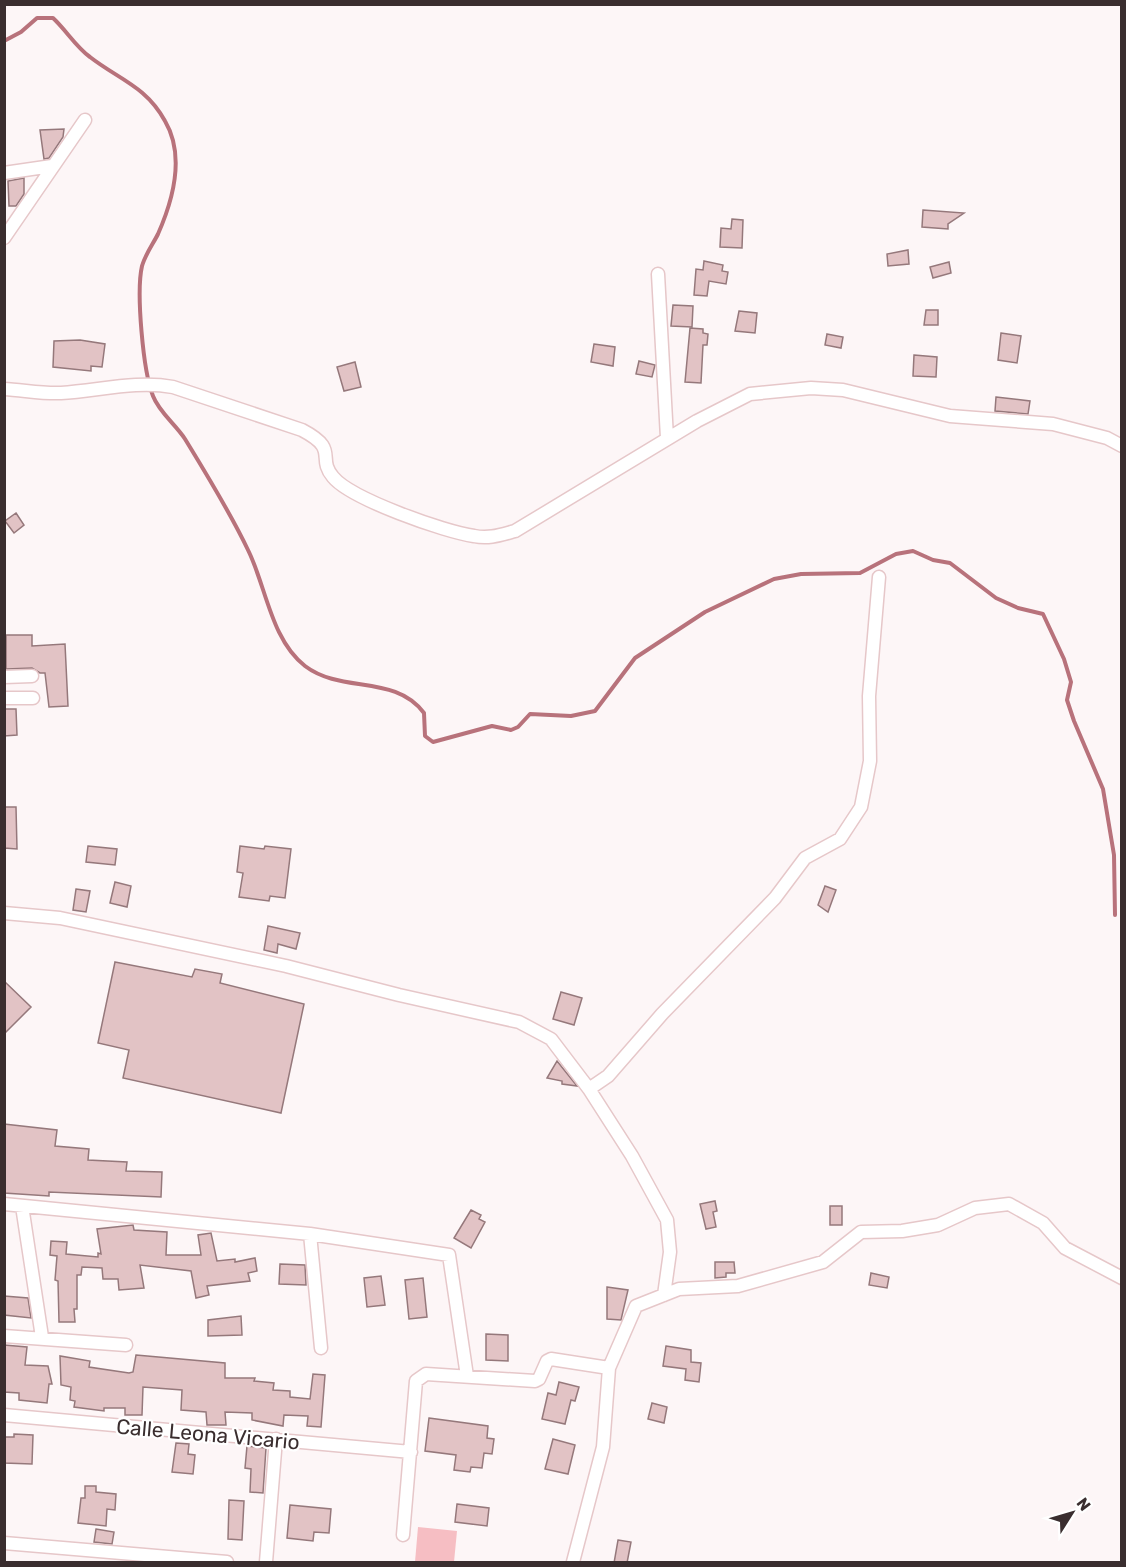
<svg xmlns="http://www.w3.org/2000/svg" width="1126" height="1567" font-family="Rubik,sans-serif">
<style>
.green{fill:#f6bec3}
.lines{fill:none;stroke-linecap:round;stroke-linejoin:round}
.stream{stroke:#b8727b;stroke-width:4}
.building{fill:#e2c3c5;stroke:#95787b;stroke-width:1.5}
.street-casing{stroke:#e6c7c9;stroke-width:15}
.street{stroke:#fff;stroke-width:12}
.labels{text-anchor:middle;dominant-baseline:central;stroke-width:4.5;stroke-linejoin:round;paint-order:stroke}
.street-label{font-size:21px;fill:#3a2e2f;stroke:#fff}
</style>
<rect width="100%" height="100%" fill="#fdf6f7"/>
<path class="green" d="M418 1527 457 1531 454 1562H415Z"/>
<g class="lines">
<path class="stream" d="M4 41 21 32 37 18H53C66 30 76 47 90 57 118 79 146 86 165 121 185 155 173 200 158 234 153 244 145 255 142 266 136 292 143 371 153 396 159 412 176 425 185 439 207 475 230 512 248 550 266 586 271 640 305 666 342 694 395 674 424 713L425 736 433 742 492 726 511 730 518 727 530 714 571 716 595 711 635 658 705 612 774 579 801 574 860 573 896 554 913 551 933 560 950 563 996 598 1018 608 1043 614 1064 659 1071 682 1067 700 1074 721 1103 789 1114 855 1115 915"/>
</g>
<path class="building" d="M64 129 63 137 49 158 44 159 40 130Z
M24 178V194L16 206H9L8 181Z
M923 210 964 213 948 224V229L922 227Z
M732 219 743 220 742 248 720 247 721 228 731 229Z
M908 250 909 264 888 266 887 254Z
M704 261 723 265 722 271 728 272 726 284 709 281 707 296 694 295 696 269 703 270Z
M949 262 951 273 933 278 930 267Z
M673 305 693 306 692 327 671 326Z
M926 310H938V325H924Z
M739 311 757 313 755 333 735 331Z
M690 328 703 329V333L708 334 707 345H703L701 383 685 382Z
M1001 333 1021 336 1017 363 998 360Z
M827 334 843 337 841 348 825 345Z
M80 340 105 344 102 367 91 366V371L53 367 54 341Z
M594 344 615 347 613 366 591 362Z
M914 355 937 357 936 377 913 376Z
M639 361 655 365 652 377 636 374Z
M355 362 361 387 344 391 337 367Z
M996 397 1030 401 1028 414 995 411Z
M16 513 24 525 14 533 5 521Z
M6 635H32V646L65 644 68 706 49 707 45 673H40L32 668 6 669Z
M4 709H16L17 735 4 736Z
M4 807H16L17 849 4 848Z
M88 846 117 849 115 865 86 862Z
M240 846 264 849 265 846 291 849 285 898 270 896 269 901 239 897 243 873 237 872Z
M115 882 131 886 127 907 110 903Z
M825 886 836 890 828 912 818 905Z
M76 889 90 891 86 912 73 910Z
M268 926 300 933 296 949 278 944 277 953 264 950Z
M115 962 192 977 195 969 222 974 220 983 304 1004 281 1113 123 1078 129 1050 98 1043Z
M4 981 31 1007 4 1034Z
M561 992 582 998 574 1025 553 1019Z
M557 1061 577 1086 562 1084V1081L547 1078Z
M4 1124 57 1130 55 1146 89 1149 88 1160 127 1162 126 1171 162 1172 161 1197 49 1192V1196L4 1193Z
M715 1201 717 1211 713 1212 716 1227 706 1229 700 1204Z
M830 1206H842V1225H830Z
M471 1210 481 1215 479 1219 485 1222 471 1248 454 1238Z
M133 1225 134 1230 167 1232 166 1255H201L198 1235 211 1233 217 1261 235 1259V1262L255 1258 257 1271 248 1273 250 1281 207 1286 209 1295 196 1298 191 1271 140 1265 144 1288 119 1290 118 1279H103L102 1268 82 1267 81 1275H77V1309H74L75 1322H59L58 1281 55 1280 57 1256 50 1255 51 1241 67 1242 66 1254 98 1257V1253L101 1254 97 1229Z
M715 1262H734L735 1273H726V1277L715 1278Z
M280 1264 305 1265 306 1285 279 1284Z
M871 1273 889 1277 887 1288 869 1285Z
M381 1276 385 1305 367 1307 364 1278Z
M423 1278 427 1317 409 1319 405 1280Z
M607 1287 628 1290 621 1320 607 1319Z
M4 1296 28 1298 31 1318 4 1315Z
M241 1316 242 1335 208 1336V1320Z
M486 1334 508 1335V1361L486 1360Z
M4 1345 27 1347 25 1365 48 1366 52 1384H49L47 1403 19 1400V1393L4 1392Z
M666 1346 691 1350V1362L701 1363 699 1382 685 1380 686 1369 663 1366Z
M136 1355 225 1363V1378H255L254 1381 274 1383 273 1390 290 1391V1397L310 1399 313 1374 325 1375 321 1427 307 1426 308 1416 284 1415 283 1426 252 1420V1413L225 1412 226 1425H207L206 1412 181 1410 182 1390 143 1387 142 1415H125V1408H104V1411L74 1407 75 1401 70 1400 71 1387 61 1385 60 1356 90 1361 89 1367 129 1373 133 1372Z
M559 1382 579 1387 575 1401 571 1400 565 1424 542 1419 548 1393 556 1395Z
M652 1403 667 1407 664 1423 648 1419Z
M429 1418 488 1426 487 1438 494 1439 492 1454 484 1453 482 1468 471 1467 470 1472 454 1470 456 1455 425 1451Z
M14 1434 33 1435 32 1464 4 1463V1437H14Z
M553 1439 575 1445 568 1474 545 1469Z
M176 1443 189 1444 188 1454 195 1455 193 1474 172 1472Z
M247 1446 266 1448 263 1493 250 1492 251 1469 245 1468Z
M85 1486H96V1492L116 1494 115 1510 107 1509 106 1526 78 1523 81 1498H85Z
M229 1500 244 1501 242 1540 228 1539Z
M457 1504 489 1508 487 1526 455 1522Z
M290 1505 331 1509 329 1533 314 1532 313 1541 287 1538Z
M96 1529 114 1532 112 1544 94 1542Z
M618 1540 631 1542 627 1563H614Z"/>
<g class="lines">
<defs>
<path id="street" d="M4 173 52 166
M4 238 85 120
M658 274 667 438
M4 389C23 390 43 394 61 393 98 391 136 380 173 387L302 430C340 450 316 457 333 477 351 499 445 532 474 536 489 539 500 535 515 531L697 421 750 394 811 388 843 390 950 416 1053 424 1107 438 1122 446
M4 677 32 676
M4 698H33
M4 913 60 918 286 966 399 995 519 1022 551 1039 589 1089 608 1076 662 1014 775 898 805 858 840 839 861 807 870 761 869 696 879 577
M589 1089 632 1156 667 1220 670 1252 664 1295
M4 1204 310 1234 449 1255 467 1376
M22 1206 42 1337
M310 1234 321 1348
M4 1336 126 1345
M4 1415 411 1452
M403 1535 416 1381 426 1374 535 1381 539 1379 547 1361 551 1359 609 1368
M4 1543 227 1562
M266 1562 276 1439
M573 1562 603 1447 609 1368 636 1306 679 1289 738 1286 823 1262 861 1232 902 1231 938 1225 975 1208 1009 1204 1043 1223 1065 1248 1122 1278"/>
</defs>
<use href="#street" class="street-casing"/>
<use href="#street" class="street"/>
</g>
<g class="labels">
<g class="street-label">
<text transform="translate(208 1434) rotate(5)">Calle Leona Vicario</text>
</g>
</g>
<rect width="1126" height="1567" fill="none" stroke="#3a2e2f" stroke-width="12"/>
<g transform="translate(1072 1513) rotate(53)" stroke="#ffffff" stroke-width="4.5" paint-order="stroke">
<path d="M0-4.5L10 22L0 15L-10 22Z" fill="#3a2e2f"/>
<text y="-9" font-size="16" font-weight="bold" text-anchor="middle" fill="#3a2e2f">N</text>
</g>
</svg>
